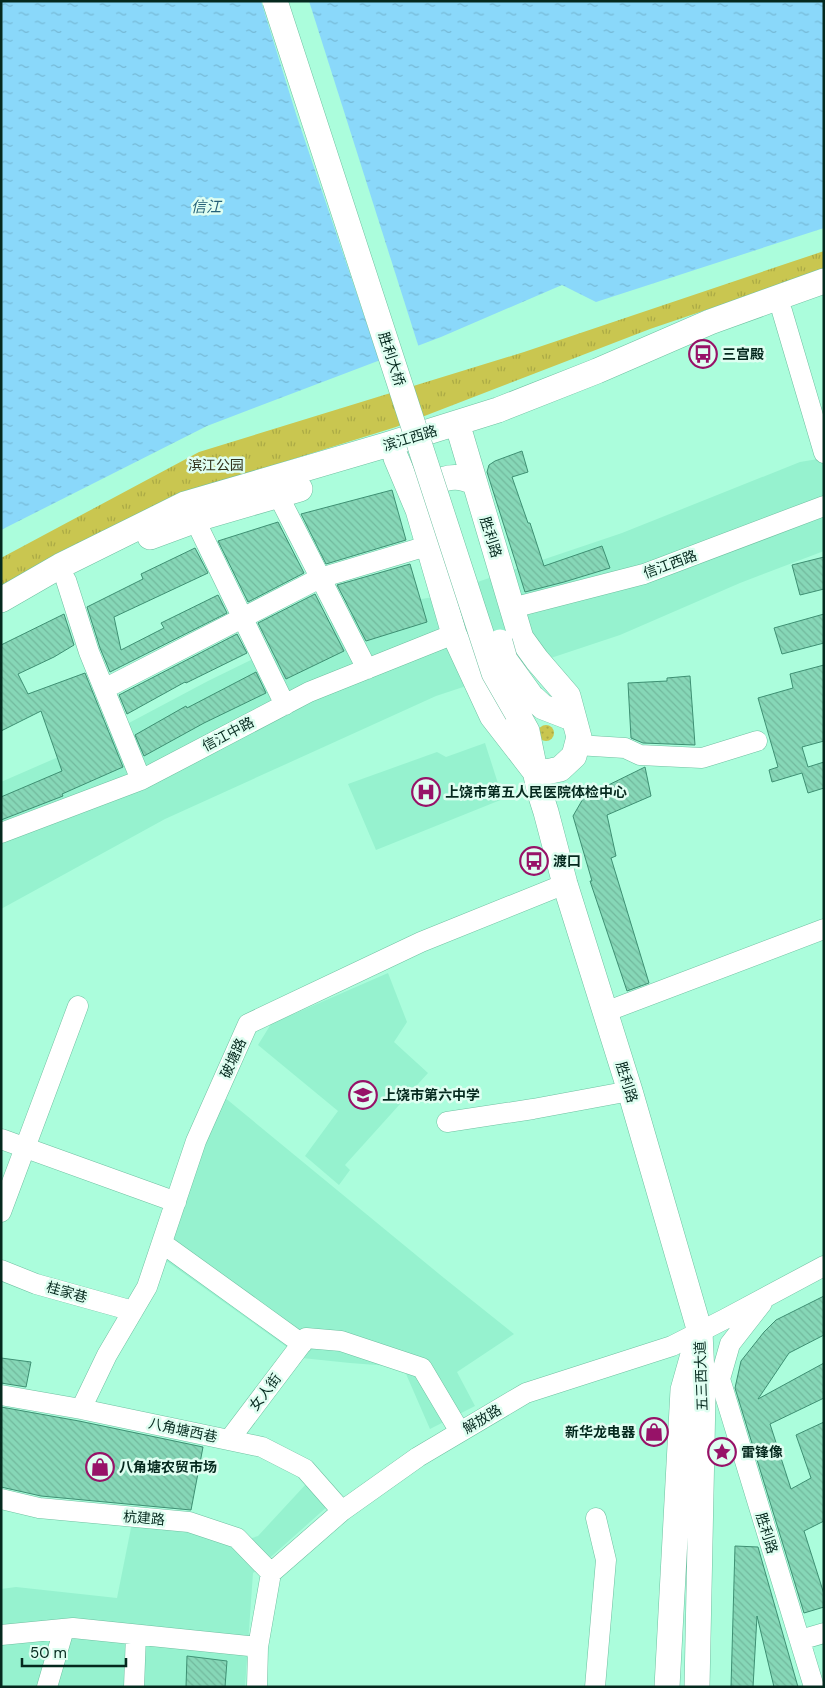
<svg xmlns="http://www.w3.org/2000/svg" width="825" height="1688" font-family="'DM Sans','Noto Sans SC',sans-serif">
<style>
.built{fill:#96f2cf}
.grass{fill:url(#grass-dots)}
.park{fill:url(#park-tufts)}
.water{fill:url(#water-ripples)}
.pier{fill:#abfddc}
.building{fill:url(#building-back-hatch);stroke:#3e9073}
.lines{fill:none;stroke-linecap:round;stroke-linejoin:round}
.minor-casing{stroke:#6fc0a1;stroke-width:21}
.major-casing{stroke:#6fc0a1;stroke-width:26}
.minor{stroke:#fff;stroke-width:20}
.major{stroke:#fff;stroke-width:25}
.major-bridge-casing{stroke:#6fc0a1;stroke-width:26;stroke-linecap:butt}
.major-bridge{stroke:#fff;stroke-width:25}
.labels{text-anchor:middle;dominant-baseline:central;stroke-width:5;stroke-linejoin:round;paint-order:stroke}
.poi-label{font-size:14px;font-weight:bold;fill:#05291e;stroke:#dffef1;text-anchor:start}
.street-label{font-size:14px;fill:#05291e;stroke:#dffef1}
.park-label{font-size:14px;fill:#33331d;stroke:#dffef1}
.water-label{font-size:15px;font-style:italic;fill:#225f76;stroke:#dffef1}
</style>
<defs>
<pattern id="grass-dots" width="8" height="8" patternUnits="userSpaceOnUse" patternTransform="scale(1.25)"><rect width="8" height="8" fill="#c9c650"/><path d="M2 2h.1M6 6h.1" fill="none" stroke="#abaa45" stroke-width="1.8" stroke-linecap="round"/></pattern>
<pattern id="park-tufts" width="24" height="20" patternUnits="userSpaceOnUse" patternTransform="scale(1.25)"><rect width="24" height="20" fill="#c9c650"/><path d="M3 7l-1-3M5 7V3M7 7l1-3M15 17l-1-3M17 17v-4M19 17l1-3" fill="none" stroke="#abaa45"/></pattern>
<pattern id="water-ripples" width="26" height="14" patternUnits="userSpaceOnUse" patternTransform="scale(1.25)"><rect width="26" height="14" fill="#8ad8fa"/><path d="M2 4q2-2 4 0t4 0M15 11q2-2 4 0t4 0" fill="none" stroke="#76b9d6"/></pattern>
<pattern id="building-back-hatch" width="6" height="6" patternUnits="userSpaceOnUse" patternTransform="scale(1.25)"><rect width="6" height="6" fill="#86d7b7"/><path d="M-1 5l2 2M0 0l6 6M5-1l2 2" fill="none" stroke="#72b99d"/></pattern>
</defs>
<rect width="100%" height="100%" fill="#abfddc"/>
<path class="built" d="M824 458V551L740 583 620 635 436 696 165 819 1 909V782L95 741 208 681 300 636 356 611 433 597 622 533 800 462Z
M485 743 503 799 376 850 348 784 437 752 446 757Z
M388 973 407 1022 394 1042 428 1073 345 1165 350 1170 339 1185 305 1156 338 1111 258 1045 271 1024Z
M218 1092 444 1278 514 1334 457 1372 475 1406 430 1429 403 1367 350 1363 302 1358 158 1255Z
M307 1483 329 1505 253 1573 245 1687H1V1589L16 1587 117 1598 132 1523 169 1527 234 1544 258 1536Z"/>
<path class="grass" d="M538 733a8 8 0 1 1 16 0a8 8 0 1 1-16 0Z"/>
<path class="park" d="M824 251V270L650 329 396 427 203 487 1 588V558L199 452 524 352Z"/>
<path class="water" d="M1 1H824V228L596 302 562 285 441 337 207 426 1 530Z"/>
<path class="pier" d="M261 1H309L419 348 380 363 296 114Z"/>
<path class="building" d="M522 451 528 472 512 477 528 523H530L544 566 602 546 610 568 564 582 525 592 487 472 489 465 495 461Z
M392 490 406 540 326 564 301 514Z
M278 522 304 573 248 602 218 541Z
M195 548 208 573 114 617 121 650 164 628 161 623 218 595 227 613 110 672 100 648 87 607 143 579 141 574Z
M824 557V589L800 595 792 565Z
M410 564 427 622 366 641 337 585Z
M315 594 344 651 286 679 258 623Z
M64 614 74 645 54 657 18 674 28 694 85 673 123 767 62 794 63 796 1 820V797L62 771 41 711 1 731V645Z
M824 614V643L782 654 774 628Z
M237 634 247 653 186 683 185 682 127 714 119 695Z
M824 665V741L802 747 808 767 824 762V788L808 793 802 773 772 782 769 770 778 767 758 698 793 688 790 674Z
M256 672 266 693 204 723 144 756 135 735 186 706 187 708Z
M690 676 695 745 643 743 631 738 628 683 667 681V678Z
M645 767 651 796 607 815 616 856 611 858 649 983 627 991 590 881H592L573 816 584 797Z
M824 1296V1335L789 1353 758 1399 824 1363V1398L770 1424 791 1489 811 1478 796 1435 824 1422V1521L804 1531 824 1594V1607L804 1613 735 1388 741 1361 764 1332 776 1320Z
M1 1358 31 1362 26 1387 1 1383Z
M1 1407 79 1421 203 1447 191 1510 41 1496 1 1487Z
M735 1546 758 1547 798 1687H774L757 1616 753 1687H731Z
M187 1656 227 1661 225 1687H186Z"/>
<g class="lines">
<defs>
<path id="minor" d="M782 311 824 453
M278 495 367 669
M195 520 285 705
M66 580 89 652 141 780
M512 608 644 574 824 506
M104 689 320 578 417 549
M577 745 625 748 640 755 702 758 757 741
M1 833 141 780 309 692 454 634
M605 1012 824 929
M447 1122 533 1109 630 1091
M1 1139 176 1202
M1 1212 78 1006
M162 1243 302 1344
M1 1270 36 1284 133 1311
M762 1303 730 1344 720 1379 814 1687
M1 1395 81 1409 262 1447 305 1469 342 1511
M81 1409 107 1355 147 1287 196 1141 248 1024 421 942 565 884
M229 1440 306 1338 341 1341 422 1368 460 1432
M1 1499 39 1508 189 1522 237 1538 271 1573
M1 1635 73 1628 258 1647
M800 1640 824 1633
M47 1687 64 1629
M134 1687 136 1635
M257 1687 258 1647 271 1573 342 1511 418 1457 526 1393 672 1346 725 1319 824 1266
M595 1687 606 1560 596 1518"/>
<path id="major" d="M396 458 418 510 454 634 492 716 533 769 546 772 560 769 574 756 579 737 568 696 537 660 521 638 461 436
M422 501C429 479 455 471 474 483
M150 537 207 516 300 489
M1 600 60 566 185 504 386 445 498 410 597 371 710 322 824 281
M531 696 543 707 574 719
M517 713 527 731 539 790 546 812 565 884 630 1091 700 1332 703 1396 697 1687
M667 1687 683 1390 694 1351"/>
</defs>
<use href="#minor" class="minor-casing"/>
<use href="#major" class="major-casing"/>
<use href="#minor" class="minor"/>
<use href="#major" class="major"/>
<defs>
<path id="major-bridge" d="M275 1 494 673 517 713
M500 642 505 660 531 696"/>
</defs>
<use href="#major-bridge" class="major-bridge-casing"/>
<use href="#major-bridge" class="major-bridge"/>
</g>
<defs>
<symbol id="bus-ring" viewBox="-11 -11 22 22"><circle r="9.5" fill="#dffef1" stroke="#971268" stroke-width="1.5"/><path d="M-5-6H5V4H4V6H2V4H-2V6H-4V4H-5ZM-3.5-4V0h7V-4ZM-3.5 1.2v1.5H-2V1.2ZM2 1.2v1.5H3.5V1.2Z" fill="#971268"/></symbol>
<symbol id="hospital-ring" viewBox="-11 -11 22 22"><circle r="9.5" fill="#dffef1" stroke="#971268" stroke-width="1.5"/><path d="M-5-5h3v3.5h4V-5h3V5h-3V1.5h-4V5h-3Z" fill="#971268"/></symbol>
<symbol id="school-ring" viewBox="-11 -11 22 22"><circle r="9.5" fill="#dffef1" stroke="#971268" stroke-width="1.5"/><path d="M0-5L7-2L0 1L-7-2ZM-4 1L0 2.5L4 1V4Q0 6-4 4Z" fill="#971268"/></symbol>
<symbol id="shop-ring" viewBox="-11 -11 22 22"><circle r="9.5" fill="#dffef1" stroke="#971268" stroke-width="1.5"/><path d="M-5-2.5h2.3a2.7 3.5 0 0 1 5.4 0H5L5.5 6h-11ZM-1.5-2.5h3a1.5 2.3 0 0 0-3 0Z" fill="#971268"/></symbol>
<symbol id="sight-ring" viewBox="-11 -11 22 22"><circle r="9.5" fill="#dffef1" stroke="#971268" stroke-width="1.5"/><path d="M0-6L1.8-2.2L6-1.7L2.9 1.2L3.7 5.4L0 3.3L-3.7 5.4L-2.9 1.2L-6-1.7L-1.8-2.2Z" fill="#971268"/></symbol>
</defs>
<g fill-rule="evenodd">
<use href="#bus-ring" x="687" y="338" width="32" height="32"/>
<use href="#hospital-ring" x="410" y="776" width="32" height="32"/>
<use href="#bus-ring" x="518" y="845" width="32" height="32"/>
<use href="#school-ring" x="347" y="1079" width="32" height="32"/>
<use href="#shop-ring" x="638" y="1416" width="32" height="32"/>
<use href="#sight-ring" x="706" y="1436" width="32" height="32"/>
<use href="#shop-ring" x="84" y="1451" width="32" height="32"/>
</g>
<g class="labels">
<g class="poi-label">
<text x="722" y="354">三宫殿</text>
<text x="445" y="792">上饶市第五人民医院体检中心</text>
<text x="553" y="861">渡口</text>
<text x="382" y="1095">上饶市第六中学</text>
<text x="635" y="1432" text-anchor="end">新华龙电器</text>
<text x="741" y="1452">雷锋像</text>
<text x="119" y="1467">八角塘农贸市场</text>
</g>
<g class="street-label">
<text transform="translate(392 359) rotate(72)">胜利大桥</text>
<text transform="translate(410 438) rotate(-17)">滨江西路</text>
<text transform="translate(491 537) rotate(73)">胜利路</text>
<text transform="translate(670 564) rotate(-20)">信江西路</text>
<text transform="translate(228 734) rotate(-28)">信江中路</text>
<text transform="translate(233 1058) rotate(-66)">破塘路</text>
<text transform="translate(627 1082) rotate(73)">胜利路</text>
<text transform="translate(67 1292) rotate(16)">桂家巷</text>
<text transform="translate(701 1376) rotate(-92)">五三西大道</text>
<text transform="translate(265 1392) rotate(-53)">女人街</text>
<text transform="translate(482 1419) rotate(-31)">解放路</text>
<text transform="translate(183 1430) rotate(12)">八角塘西巷</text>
<text transform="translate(144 1518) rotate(5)">杭建路</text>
<text transform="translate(767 1533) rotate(73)">胜利路</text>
</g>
<g class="park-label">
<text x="216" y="465">滨江公园</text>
</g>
<g class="water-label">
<text x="206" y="207">信江</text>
</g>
</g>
<rect width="825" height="1688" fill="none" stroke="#05291e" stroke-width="5"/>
<path d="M22 1658v8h104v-8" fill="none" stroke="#05291e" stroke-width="2.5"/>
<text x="30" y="1658" font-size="15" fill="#05291e" stroke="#dffef1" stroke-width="4" paint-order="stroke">50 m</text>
</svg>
